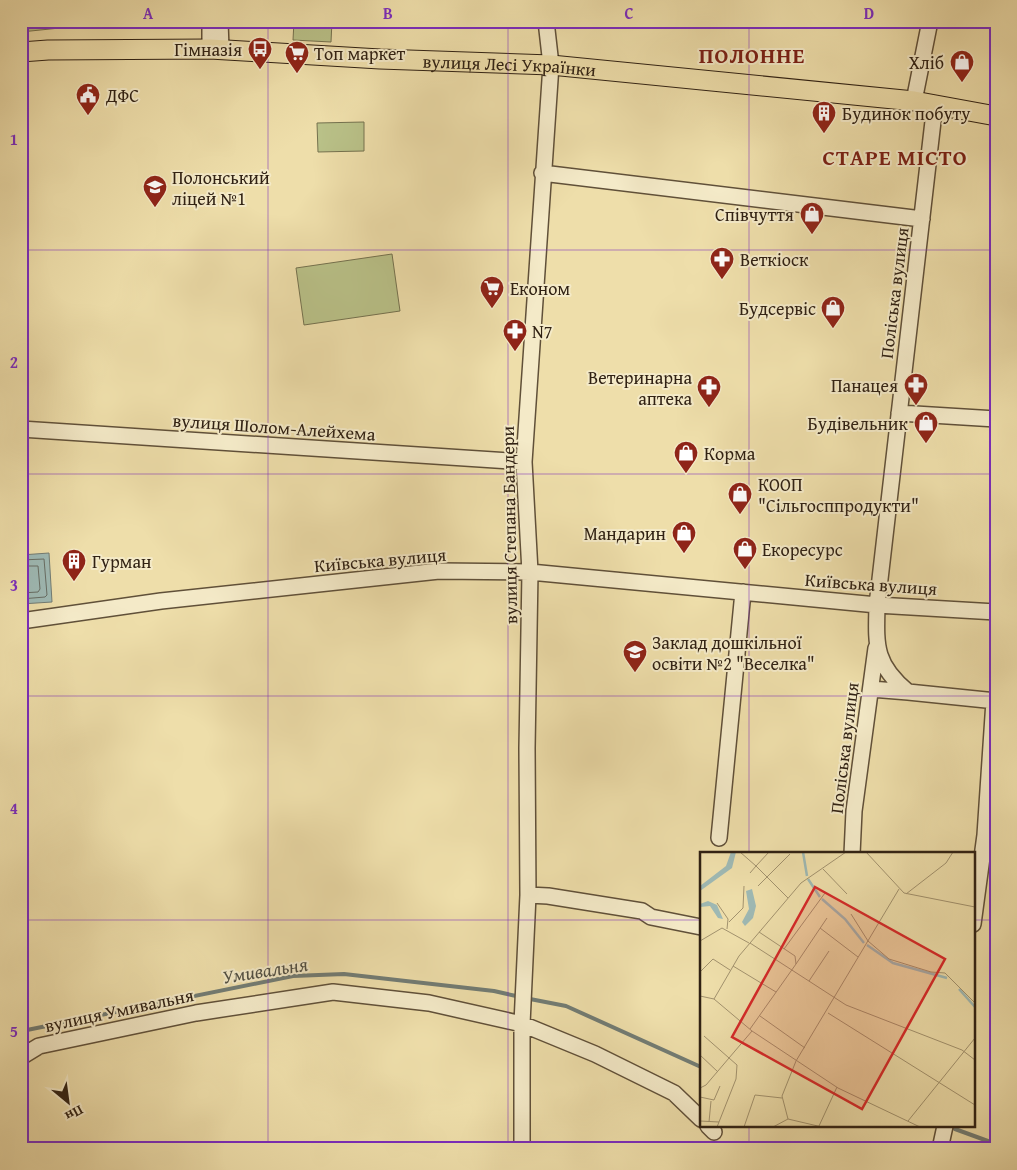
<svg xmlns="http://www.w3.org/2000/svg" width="1017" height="1170" font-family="'Gentium Book Plus',serif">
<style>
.green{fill:#b9c188;stroke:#74714e}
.water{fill:#9eb9b4;stroke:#727c74}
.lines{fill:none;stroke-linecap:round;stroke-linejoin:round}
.shore{stroke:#676d64;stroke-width:1}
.stream{stroke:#727c74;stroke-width:4}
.minor-casing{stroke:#605039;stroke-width:18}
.major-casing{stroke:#302113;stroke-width:21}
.minor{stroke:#f4eac8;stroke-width:15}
.major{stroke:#eedeaa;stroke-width:19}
.grid{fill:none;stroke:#7b2cbf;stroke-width:1;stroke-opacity:0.55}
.labels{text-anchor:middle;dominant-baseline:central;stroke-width:4;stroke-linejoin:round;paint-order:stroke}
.poi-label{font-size:18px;fill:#302113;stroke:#f4eac8;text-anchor:start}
.street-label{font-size:18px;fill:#302113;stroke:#f4eac8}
.water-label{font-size:19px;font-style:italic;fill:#514f43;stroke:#f4eac8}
.district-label{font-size:22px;font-weight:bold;letter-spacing:1px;fill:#7a1f14;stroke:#f4eac8}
.inset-river{fill:none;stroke:#9eb9b4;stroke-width:2.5}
.inset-road{fill:none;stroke:#a2926e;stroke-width:1}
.view{fill:#d62828;fill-opacity:0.15;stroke:#d62828;stroke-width:2.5}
.inset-edge{fill:none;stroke:#302113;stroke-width:2.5}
.neatline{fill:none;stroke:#7b2cbf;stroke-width:2}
.grid-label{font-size:16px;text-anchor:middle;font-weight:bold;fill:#7b2cbf}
</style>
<rect width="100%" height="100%" fill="#eedeaa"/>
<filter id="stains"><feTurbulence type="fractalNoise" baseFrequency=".004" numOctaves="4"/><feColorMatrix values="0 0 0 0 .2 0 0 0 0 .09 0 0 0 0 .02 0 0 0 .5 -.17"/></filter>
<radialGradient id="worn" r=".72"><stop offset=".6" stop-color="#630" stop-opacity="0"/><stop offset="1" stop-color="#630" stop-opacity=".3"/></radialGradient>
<path class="green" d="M21 21H77L79 26 21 32Z
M294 21H332L331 42 293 40Z
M364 122V151L318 152 317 123Z
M392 254 400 311 304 325 296 268Z"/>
<path class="water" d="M49 553 52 602 21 604V555Z"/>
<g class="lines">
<path class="shore" d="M21 560 44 559 47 595 45 597 21 599
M21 566H38L40 589 38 592 21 593"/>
<path class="stream" d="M530 999 566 1006 701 1067
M21 1034 27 1030 293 976 344 974 494 991 516 996
M955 1129 996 1144"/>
<defs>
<path id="minor" d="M210 21V49
M220 21 221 49
M914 101 930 21
M935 104 877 605C876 645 874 664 908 692L996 701
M542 173 922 219
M899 413 996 419
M21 429 524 462
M21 621 161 601 439 571 530 572 877 605 996 612
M871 689 908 692
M719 838 743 592
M852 854 854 811 876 648
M528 895 548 896 642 911 651 917 701 927
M973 924 985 835 994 701
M21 1057 39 1046 196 1013 333 992 429 1003 522 1024 595 1054 674 1093 701 1119
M708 1126 714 1132
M522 1149V1024L528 895 527 748 530 572 524 462 551 65 546 21
M940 1149 945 1126"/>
<g id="major">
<path id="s1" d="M21 52 48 50 210 49 380 59 551 65 914 101 996 116"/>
</g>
</defs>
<use href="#minor" class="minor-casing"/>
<use href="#major" class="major-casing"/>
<use href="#minor" class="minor"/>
<use href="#major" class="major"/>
</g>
<path class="grid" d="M268 21V1149M508 21V1149M749 21V854M21 250H996M21 474H996M21 696H996M21 920H701M973 920H996M749 1126V1149"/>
<defs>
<symbol id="bus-pin" viewBox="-11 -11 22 30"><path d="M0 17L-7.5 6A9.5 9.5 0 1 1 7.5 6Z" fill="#8f2418" stroke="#f4eac8"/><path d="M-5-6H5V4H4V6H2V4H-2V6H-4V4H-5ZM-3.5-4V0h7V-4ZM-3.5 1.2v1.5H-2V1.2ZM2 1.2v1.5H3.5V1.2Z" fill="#fff"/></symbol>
<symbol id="supermarket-pin" viewBox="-11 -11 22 30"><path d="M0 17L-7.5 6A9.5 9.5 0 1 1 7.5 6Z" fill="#8f2418" stroke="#f4eac8"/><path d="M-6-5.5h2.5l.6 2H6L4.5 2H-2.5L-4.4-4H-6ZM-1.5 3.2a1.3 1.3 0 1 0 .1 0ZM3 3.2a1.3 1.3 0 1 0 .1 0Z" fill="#fff"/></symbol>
<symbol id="shop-pin" viewBox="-11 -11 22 30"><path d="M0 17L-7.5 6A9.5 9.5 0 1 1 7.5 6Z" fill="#8f2418" stroke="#f4eac8"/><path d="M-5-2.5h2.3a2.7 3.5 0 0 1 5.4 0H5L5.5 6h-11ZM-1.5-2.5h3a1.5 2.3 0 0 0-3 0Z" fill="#fff"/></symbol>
<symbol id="civic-pin" viewBox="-11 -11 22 30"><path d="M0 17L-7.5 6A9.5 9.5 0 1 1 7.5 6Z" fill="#8f2418" stroke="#f4eac8"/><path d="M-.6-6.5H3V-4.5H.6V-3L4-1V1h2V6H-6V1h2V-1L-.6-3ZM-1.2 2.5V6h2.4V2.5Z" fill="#fff"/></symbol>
<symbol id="building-pin" viewBox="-11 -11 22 30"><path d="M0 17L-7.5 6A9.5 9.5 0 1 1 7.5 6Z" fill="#8f2418" stroke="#f4eac8"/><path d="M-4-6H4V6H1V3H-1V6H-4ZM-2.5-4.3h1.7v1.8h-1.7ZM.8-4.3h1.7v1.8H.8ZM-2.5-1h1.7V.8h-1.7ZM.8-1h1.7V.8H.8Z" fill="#fff"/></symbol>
<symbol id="school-pin" viewBox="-11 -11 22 30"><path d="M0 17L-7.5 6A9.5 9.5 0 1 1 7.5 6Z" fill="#8f2418" stroke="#f4eac8"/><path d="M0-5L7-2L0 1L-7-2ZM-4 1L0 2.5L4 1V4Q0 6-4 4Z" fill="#fff"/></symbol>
<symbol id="pharmacy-pin" viewBox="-11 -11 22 30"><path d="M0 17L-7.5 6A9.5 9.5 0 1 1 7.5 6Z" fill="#8f2418" stroke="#f4eac8"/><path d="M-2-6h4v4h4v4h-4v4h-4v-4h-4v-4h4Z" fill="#fff"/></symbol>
</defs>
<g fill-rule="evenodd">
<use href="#bus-pin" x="246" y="35" width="28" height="38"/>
<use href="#supermarket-pin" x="283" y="39" width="28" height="38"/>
<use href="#shop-pin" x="948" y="48" width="28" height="38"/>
<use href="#civic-pin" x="74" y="81" width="28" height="38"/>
<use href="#building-pin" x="810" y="99" width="28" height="38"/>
<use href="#school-pin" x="141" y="173" width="28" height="38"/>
<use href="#shop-pin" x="798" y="200" width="28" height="38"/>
<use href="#pharmacy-pin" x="708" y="245" width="28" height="38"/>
<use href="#supermarket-pin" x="478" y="274" width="28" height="38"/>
<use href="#shop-pin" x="819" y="294" width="28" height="38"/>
<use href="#pharmacy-pin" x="501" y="317" width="28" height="38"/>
<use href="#pharmacy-pin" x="902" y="371" width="28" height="38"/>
<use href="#pharmacy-pin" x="695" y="373" width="28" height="38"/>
<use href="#shop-pin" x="912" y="409" width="28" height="38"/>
<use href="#shop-pin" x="672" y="439" width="28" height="38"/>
<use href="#shop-pin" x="726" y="480" width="28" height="38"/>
<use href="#shop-pin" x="670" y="519" width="28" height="38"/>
<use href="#shop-pin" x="731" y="535" width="28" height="38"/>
<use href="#building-pin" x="60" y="547" width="28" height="38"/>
<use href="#school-pin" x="621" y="638" width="28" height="38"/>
</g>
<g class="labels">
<g class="poi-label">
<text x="242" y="49" text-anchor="end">Гімназія</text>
<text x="314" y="53">Топ маркет</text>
<text x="944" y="62" text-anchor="end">Хліб</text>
<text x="106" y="95">ДФС</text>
<text x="842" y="113">Будинок побуту</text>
<text x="172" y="177">Полонський<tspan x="172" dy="21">ліцей №1</tspan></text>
<text x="794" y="214" text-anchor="end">Співчуття</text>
<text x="740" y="259">Веткіоск</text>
<text x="510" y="288">Економ</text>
<text x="816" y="308" text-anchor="end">Будсервіс</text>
<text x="532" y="331">N7</text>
<text x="692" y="377" text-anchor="end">Ветеринарна<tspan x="692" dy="21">аптека</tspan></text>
<text x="898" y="385" text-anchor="end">Панацея</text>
<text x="908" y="423" text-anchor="end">Будівельник</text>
<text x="704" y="453">Корма</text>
<text x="758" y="484">КООП<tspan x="758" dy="21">"Сільгосппродукти"</tspan></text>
<text x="666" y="533" text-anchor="end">Мандарин</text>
<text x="762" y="549">Екоресурс</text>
<text x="92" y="561">Гурман</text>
<text x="652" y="642">Заклад дошкільної<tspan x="652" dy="21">освіти №2 "Веселка"</tspan></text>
</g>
<g class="street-label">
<text stroke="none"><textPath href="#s1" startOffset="489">вулиця Лесі Українки</textPath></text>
<text transform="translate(894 293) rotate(-83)">Поліська вулиця</text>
<text transform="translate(274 427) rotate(4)">вулиця Шолом-Алейхема</text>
<text transform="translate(509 525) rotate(-91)">вулиця Степана Бандери</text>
<text transform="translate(380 560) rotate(-5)">Київська вулиця</text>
<text transform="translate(871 584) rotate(4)">Київська вулиця</text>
<text transform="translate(844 748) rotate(-83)">Поліська вулиця</text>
<text transform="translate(119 1010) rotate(-12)">вулиця Умивальня</text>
</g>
<g class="water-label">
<text transform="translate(265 970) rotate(-9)">Умивальня</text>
</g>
<g class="district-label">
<text x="752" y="55">ПОЛОННЕ</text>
<text x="895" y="157">СТАРЕ МІСТО</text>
</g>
</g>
<g transform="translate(700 852)">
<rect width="275" height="275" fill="#eedeaa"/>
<path d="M31 0H36L32 16 0 39V34L26 14ZM52 37 56 54 53 66 45 74 42 70 49 57 46 39ZM8 49 17 53 23 67 18 66 10 54 0 55V52Z" fill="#9eb9b4"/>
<path class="inset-river" d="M103 0 107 24M108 27 120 45M122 47 145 67 164 91M167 93 193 111 247 126M259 137 275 155"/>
<path class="inset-road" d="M40 0 56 14 50 21M69 0 56 14 88 46M166 0 204 41 275 55M123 17 147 42M58 34 90 2M206 42 246 11 253 0M17 51 28 67 27 77M151 62 168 89 189 107 231 120 245 121 275 151M29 70 43 56 44 34M120 76 158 105M0 89 22 76 49 91M50 91 146 153 262 198 275 208M84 97 125 41M96 112 127 66M33 114 76 140M0 120 13 107 30 118M109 129 129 99M0 144 14 147 52 179 138 236 220 275M14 147 39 104 101 31 146 0M128 161 275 253M60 164 105 196M50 177 96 112 95 104 59 80M4 184 37 213 36 227 17 275M0 203 18 220M0 236 6 233 52 179M0 245 14 248 20 234M88 267 82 244 96 209 199 37M0 269 19 270M208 269 275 186M9 270 11 249M119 274 137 235M44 275 55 243 82 246M73 275 88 267 122 275"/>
<path class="view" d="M115 35 245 107 162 257 32 185Z"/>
<rect width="275" height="275" class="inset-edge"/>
</g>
<rect width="1017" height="1170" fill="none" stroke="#eedeaa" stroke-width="55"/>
<g transform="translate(68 1102) rotate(151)" stroke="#f4eac8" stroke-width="4" paint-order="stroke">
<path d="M0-4L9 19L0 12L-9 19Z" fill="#302113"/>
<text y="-8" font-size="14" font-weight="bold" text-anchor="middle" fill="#302113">Пн</text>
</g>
<rect x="28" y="28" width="962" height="1114" class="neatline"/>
<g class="grid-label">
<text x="148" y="19">A</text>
<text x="388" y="19">B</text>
<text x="629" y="19">C</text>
<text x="869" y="19">D</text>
<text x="14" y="145">1</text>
<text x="14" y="368">2</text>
<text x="14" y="591">3</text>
<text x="14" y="814">4</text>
<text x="14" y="1037">5</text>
</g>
<rect width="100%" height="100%" filter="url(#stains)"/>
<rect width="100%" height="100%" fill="url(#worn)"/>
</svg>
